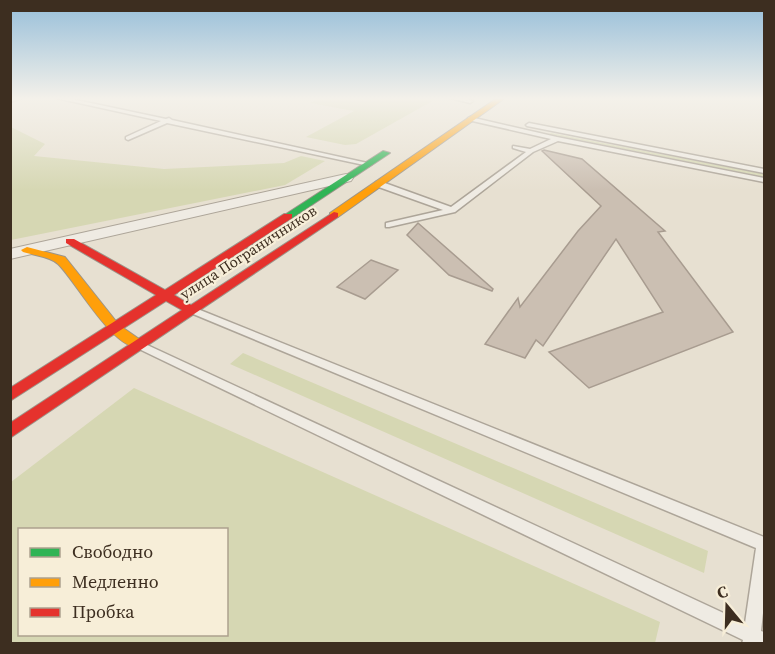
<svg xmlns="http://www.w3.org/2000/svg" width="775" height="654" font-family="'Source Serif 4',serif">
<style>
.green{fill:#d6d7b3;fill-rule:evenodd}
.building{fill:#cbbfb2;stroke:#a89c90;stroke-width:1.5}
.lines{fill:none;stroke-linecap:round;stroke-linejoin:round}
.lane-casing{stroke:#ada599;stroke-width:3}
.street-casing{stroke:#ada599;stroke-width:2}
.fast-casing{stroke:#9c958a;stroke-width:2}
.slow-casing{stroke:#9c958a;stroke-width:2}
.jam-casing{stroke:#9c958a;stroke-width:2}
.lane{fill:#efebe3;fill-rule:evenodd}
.street{fill:#efebe3;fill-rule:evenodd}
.fast{fill:#30b455;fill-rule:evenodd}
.slow{fill:#ff9f0a;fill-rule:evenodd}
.jam{fill:#e5322d;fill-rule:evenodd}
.labels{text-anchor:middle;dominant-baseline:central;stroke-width:4.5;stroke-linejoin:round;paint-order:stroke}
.street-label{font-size:15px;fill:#3d2e20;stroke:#f7eed8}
</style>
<rect width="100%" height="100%" fill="#e7e0d1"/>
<path class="green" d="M319 98H428L436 99 356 144 345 145 306 137 354 111 310 103Z
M11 127 45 144 34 156 164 169 284 163 301 156 325 161 285 185 11 240Z
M551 133 764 174V177L549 134Z
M243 353 708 551 704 573 230 364Z
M134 388 660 622 655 643H11V482ZM20 530H226V634H20Z"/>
<path class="building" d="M544 150 582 159 665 231 658 232 733 332 589 388 549 352 663 312 616 239 543 346 536 340 525 358 485 344 518 298 520 307 578 231 601 206 542 151Z
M418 223 493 289 492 291 449 275 407 235Z
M371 260 398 270 365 299 337 287Z"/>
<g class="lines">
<defs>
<path id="lane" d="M10 98H22L10 102Z
M56 98H67L166 119 169 118 172 120 372 164 369 166 167 123 128 140 126 139V137L161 121Z
M450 98H463L473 101 470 103Z
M470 117 557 137 764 178V182L558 141 533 152 455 212 389 227H386V223L443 210 376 186V182H382L451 207 526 152 513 148V146L530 149 551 139 468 120V118Z
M529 123 764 169V173L527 126 526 125Z
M190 306 764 537V604L761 631 764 632V644H742L743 640 137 348 136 346 141 343 145 344 745 623 756 548 186 311 185 309 186 307Z"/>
<path id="street" d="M346 174 353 178 351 181 10 259V249Z"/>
<path id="fast" d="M383 151 390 153 292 218 288 219 283 216Z"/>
<path id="slow" d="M497 98H505L338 217H330V213Z
M27 247 65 257 119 325 142 341 144 344 142 347C115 354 76 281 58 264 51 257 33 255 23 252L21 250Z"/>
<path id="jam" d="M334 212 338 213V217L10 438V423L182 310 166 301 10 401V388L156 295 66 243V239H74L165 290 284 214H292V218L174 295 191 305Z"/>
</defs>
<use href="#lane" class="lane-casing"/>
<use href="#street" class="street-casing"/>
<use href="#fast" class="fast-casing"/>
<use href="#slow" class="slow-casing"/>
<use href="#jam" class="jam-casing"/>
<use href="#lane" class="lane"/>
<use href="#street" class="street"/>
<use href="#fast" class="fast"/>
<use href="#slow" class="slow"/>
<use href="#jam" class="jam"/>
</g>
<linearGradient id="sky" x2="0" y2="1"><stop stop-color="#96bed9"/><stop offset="0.52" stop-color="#f4f1ea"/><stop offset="1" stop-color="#f4f1ea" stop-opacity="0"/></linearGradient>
<rect width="775" height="190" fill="url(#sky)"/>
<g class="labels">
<g class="street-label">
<text transform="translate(248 252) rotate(-33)">улица Пограничников</text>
</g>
</g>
<rect width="775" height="654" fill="none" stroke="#3d2e20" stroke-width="24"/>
<rect x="18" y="528" width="210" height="108" fill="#f7eed8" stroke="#ada18e" stroke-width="1.5"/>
<rect x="30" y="548" width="30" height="9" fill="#30b455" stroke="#ada18e" stroke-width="1.5"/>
<text x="72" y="558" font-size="18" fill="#3d2e20">Свободно</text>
<rect x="30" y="578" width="30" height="9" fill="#ff9f0a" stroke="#ada18e" stroke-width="1.5"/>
<text x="72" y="588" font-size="18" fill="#3d2e20">Медленно</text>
<rect x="30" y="608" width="30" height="9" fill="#e5322d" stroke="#ada18e" stroke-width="1.5"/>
<text x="72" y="618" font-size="18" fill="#3d2e20">Пробка</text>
<g transform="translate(727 606) rotate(341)" stroke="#f7eed8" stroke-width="4.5" paint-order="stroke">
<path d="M0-4.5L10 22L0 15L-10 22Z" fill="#3d2e20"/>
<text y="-9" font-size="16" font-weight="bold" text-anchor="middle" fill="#3d2e20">С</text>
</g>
</svg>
